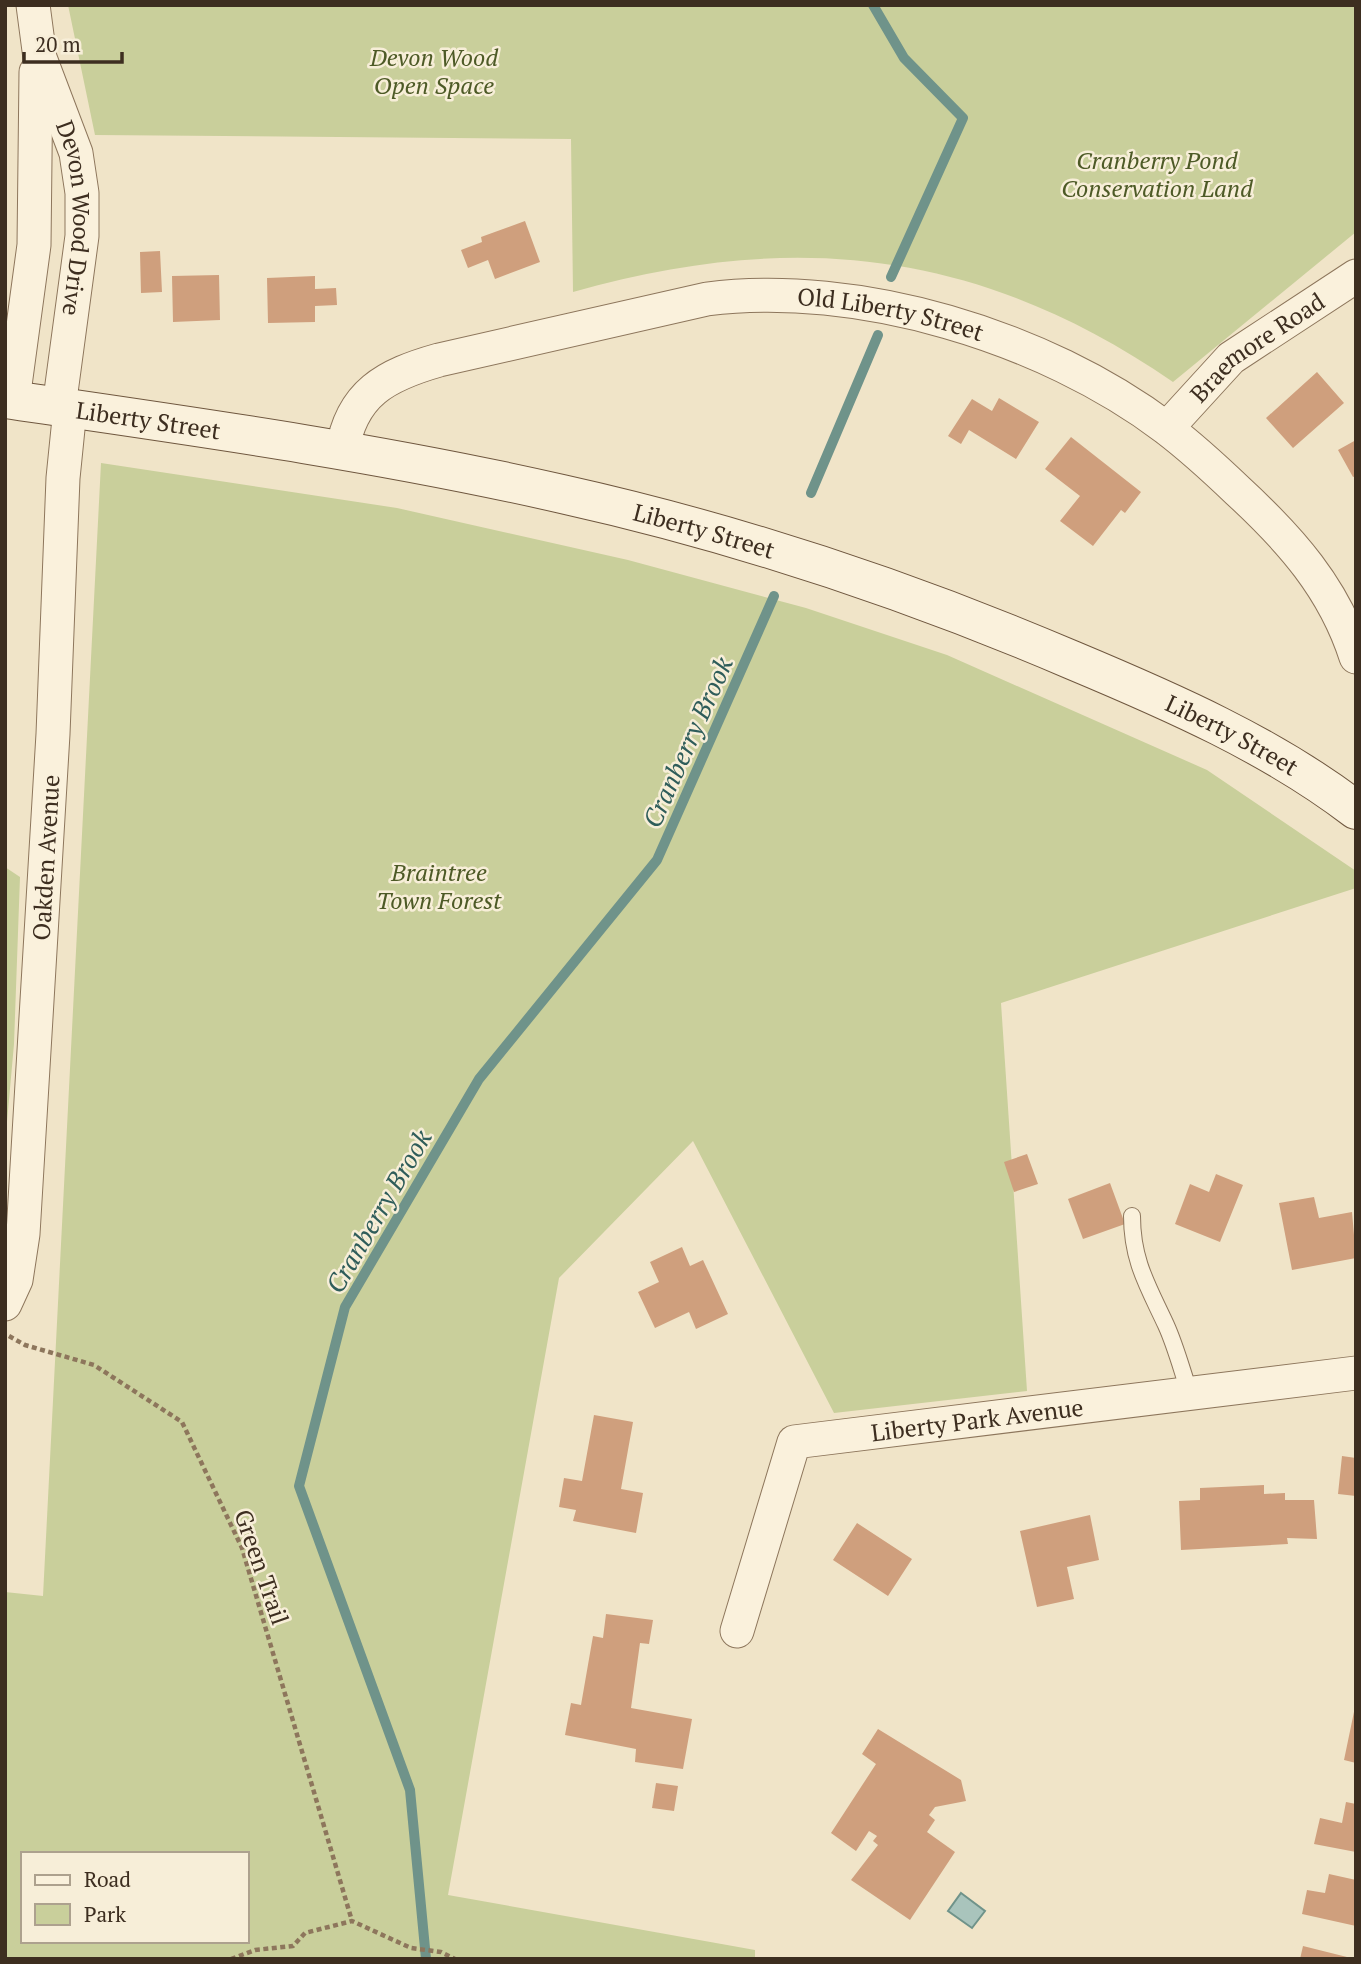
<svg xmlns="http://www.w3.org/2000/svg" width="1361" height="1964" font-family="'PT Serif',serif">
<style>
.green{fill:#c9cf9b;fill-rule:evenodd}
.water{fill:#a9c4bc;stroke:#6f938a;stroke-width:2}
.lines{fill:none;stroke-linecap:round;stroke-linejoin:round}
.stream{stroke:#6f938a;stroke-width:10}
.building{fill:#cf9f7d}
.lane-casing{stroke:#8d765c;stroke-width:18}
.street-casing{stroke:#8d765c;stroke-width:35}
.secondary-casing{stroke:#6f573f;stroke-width:40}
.path{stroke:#8d765c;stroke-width:4.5;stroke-dasharray:5 3.5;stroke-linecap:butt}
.lane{stroke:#faf1dc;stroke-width:16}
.street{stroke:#faf1dc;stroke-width:33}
.secondary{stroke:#faf1dc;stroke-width:38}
.labels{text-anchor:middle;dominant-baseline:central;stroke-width:5;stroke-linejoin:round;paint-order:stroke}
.park-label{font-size:24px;font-style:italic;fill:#4d5a26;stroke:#f7eed8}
.street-label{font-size:24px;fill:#3d2e20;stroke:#f7eed8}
.water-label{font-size:26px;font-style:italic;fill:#2f5d5a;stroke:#f7eed8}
</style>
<rect width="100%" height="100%" fill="#f0e4c8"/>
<path class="green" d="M68 5H1356V232L1173 382C981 250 795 229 573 292L571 139 95 135Z
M101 463 397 508 628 560 806 608 947 655 1207 770 1356 871V888L1001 1003 1027 1391 834 1413 693 1141 559 1278 448 1895 755 1950V1959H5V1592L43 1596ZM23 1854H247V1941H23Z
M5 867 20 877 14 1044 5 1144Z"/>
<path class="water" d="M961 1893 985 1911 972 1928 948 1911Z"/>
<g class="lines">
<path class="stream" d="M873 5 904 58 963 118 891 277
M811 493 878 335
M426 1959 410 1790 299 1486 345 1307 479 1079 657 860 774 596"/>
</g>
<path class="building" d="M525 221 540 262 495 279 488 260 468 268 461 250 482 242 481 237Z
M160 251 162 292 141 293 140 252Z
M219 275 220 320 173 322 172 276Z
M315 276V289L336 288 337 305 315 306V322L268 323 267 278Z
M1317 372 1344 403 1293 448 1266 418Z
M999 398 1039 422 1016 459 969 430 961 444 948 436 972 399 992 411Z
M1071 437 1141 492 1125 513 1121 510 1093 546 1060 521 1080 496 1045 469Z
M1356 440V476L1353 477 1338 450Z
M1027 1154 1038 1184 1014 1192 1004 1162Z
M1216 1174 1243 1185 1220 1242 1175 1224 1190 1184 1209 1192Z
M1110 1183 1125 1224 1083 1239 1068 1199Z
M1314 1197 1319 1218 1352 1212 1356 1258 1292 1270 1279 1203Z
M682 1247 690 1266 703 1260 728 1314 696 1329 689 1312 655 1328 638 1292 659 1282 650 1262Z
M594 1415 633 1422 621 1489 643 1493 636 1533 573 1521 576 1510 559 1507 564 1478 582 1481Z
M1342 1456 1356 1458V1496L1338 1494Z
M1264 1485V1494L1285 1493V1500H1314L1317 1539 1287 1538 1288 1544 1181 1550 1179 1501 1200 1500V1488Z
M1090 1515 1099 1560 1067 1567 1074 1599 1037 1607 1020 1531Z
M857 1523 912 1559 888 1596 833 1560Z
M606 1614 653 1620 649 1644 640 1643 631 1708 692 1719 683 1769 635 1762 636 1749 565 1735 571 1703 581 1705 593 1636 603 1638Z
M1355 1707H1356V1763L1344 1760Z
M878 1729 961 1780 966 1801 935 1807 929 1815 935 1820 927 1832 955 1852 910 1920 851 1880 878 1845 873 1841 877 1836 869 1831 856 1851 831 1833 876 1764 862 1754Z
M656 1783 678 1786 674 1811 652 1808Z
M1346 1802 1356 1804V1852L1314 1844 1320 1818 1342 1823Z
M1329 1874 1356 1880V1926L1302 1914 1307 1890 1325 1893Z
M1303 1946 1351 1958 1350 1959H1300Z"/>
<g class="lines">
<defs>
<path id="lane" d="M1132 1216C1132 1261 1148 1286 1166 1325 1176 1347 1182 1371 1190 1394"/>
<g id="street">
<path id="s1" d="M33 5 40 58 76 153 82 193V236L59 407"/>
<path d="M13 400 34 245 36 72"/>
<path id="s2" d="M1167 428 1231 358 1356 276"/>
<path id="s3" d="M342 452C351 393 386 375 439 360L707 299C858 280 1044 336 1166 428 1191 447 1215 469 1238 491 1290 539 1334 588 1356 657"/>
<path id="s4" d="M5 1304 16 1280 23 1234 53 734 63 478 70 409"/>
<path id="s5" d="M737 1631 794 1442 1356 1373"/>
</g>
<g id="secondary">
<path id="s6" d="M5 399C191 426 379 452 562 494 737 533 908 590 1072 660 1170 701 1271 745 1356 810"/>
</g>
</defs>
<use href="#lane" class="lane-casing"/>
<use href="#street" class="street-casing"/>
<use href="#secondary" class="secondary-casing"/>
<path class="path" d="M9 1336 25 1345 94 1365 182 1422 242 1548 352 1921
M231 1959 255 1950 293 1946 305 1933 352 1921 411 1948 441 1952 455 1959"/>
<use href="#lane" class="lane"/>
<use href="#street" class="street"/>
<use href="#secondary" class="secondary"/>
</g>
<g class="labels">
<g class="park-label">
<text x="434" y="57">Devon Wood<tspan x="434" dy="28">Open Space</tspan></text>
<text x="1157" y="160">Cranberry Pond<tspan x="1157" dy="28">Conservation Land</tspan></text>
<text x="439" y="872">Braintree<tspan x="439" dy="28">Town Forest</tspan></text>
</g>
<g class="street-label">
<text stroke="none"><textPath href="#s1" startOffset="220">Devon Wood Drive</textPath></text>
<text stroke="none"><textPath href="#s3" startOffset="604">Old Liberty Street</textPath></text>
<text stroke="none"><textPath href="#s2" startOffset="122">Braemore Road</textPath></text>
<text stroke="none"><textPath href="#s6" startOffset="145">Liberty Street</textPath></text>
<text stroke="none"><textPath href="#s6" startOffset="712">Liberty Street</textPath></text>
<text stroke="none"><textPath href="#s6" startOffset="1279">Liberty Street</textPath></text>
<text stroke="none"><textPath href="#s4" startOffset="450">Oakden Avenue</textPath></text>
<text stroke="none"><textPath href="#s5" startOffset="382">Liberty Park Avenue</textPath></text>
<text transform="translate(262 1567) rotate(71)">Green Trail</text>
</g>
<g class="water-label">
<text transform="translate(687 742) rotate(-66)">Cranberry Brook</text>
<text transform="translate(378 1211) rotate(-60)">Cranberry Brook</text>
</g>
</g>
<rect width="1361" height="1964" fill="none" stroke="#3d2e20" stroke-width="14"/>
<rect x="21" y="1852" width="228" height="91" fill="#f7eed8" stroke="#ada18e" stroke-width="2"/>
<rect x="35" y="1875" width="35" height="10" fill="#faf1dc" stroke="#ada18e" stroke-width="2"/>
<text x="84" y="1887" font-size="21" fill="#3d2e20">Road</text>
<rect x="35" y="1904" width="35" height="21" fill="#c9cf9b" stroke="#ada18e" stroke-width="2"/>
<text x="84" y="1922" font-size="21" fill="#3d2e20">Park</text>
<path d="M24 52v10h98v-10" fill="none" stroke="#3d2e20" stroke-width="3.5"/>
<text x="35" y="52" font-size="21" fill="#3d2e20" stroke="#f7eed8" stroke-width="5" paint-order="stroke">20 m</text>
</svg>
